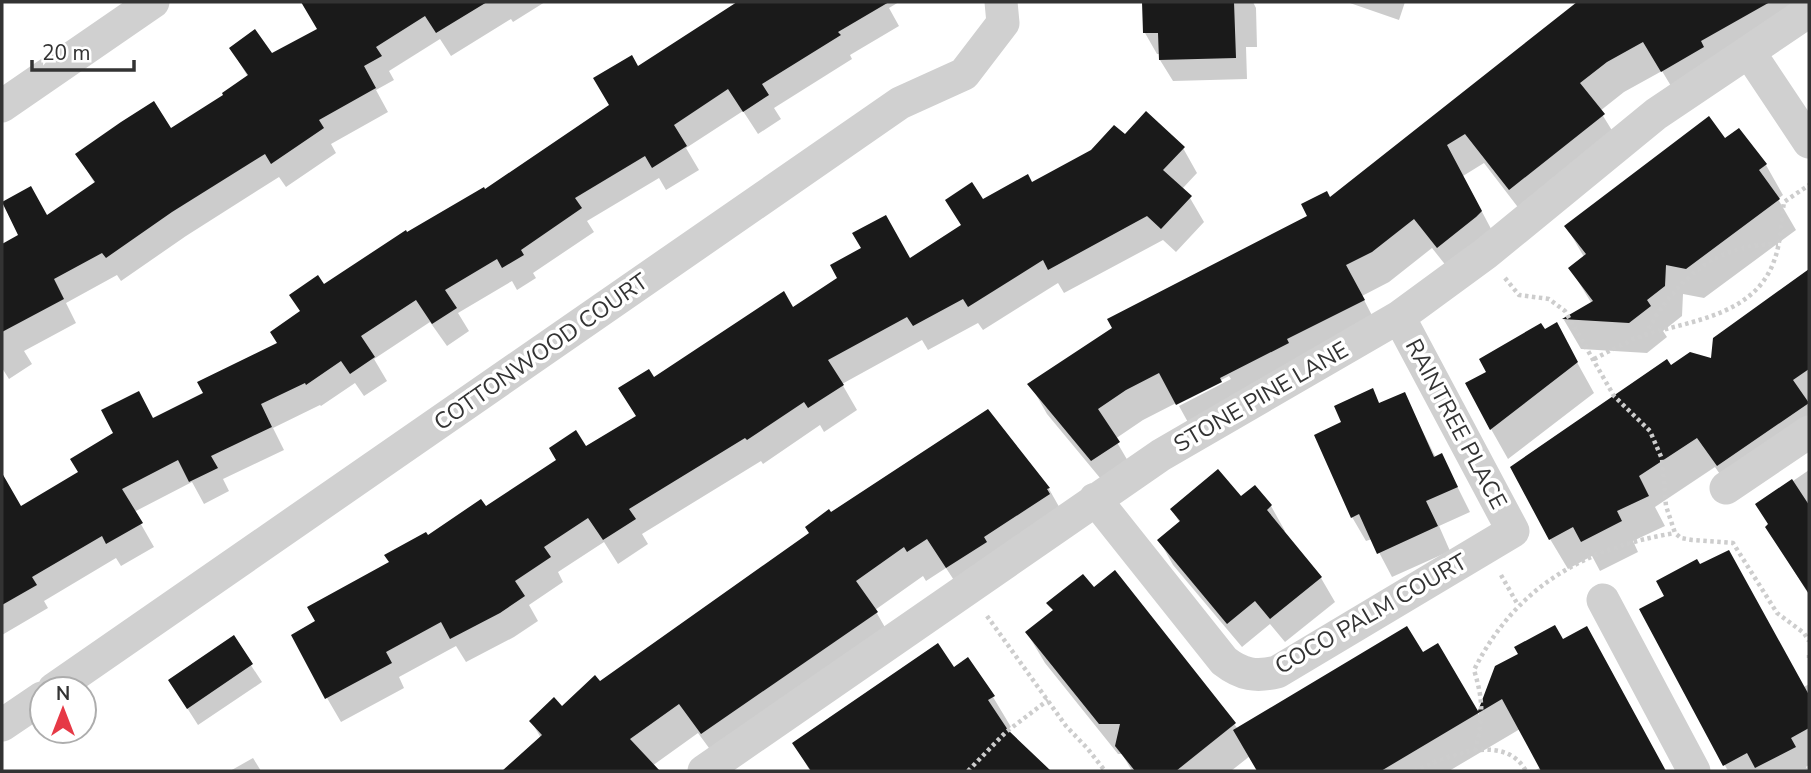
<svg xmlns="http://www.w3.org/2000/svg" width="1811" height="773" font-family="'Nunito Sans',sans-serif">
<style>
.shadow{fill:#0003}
.building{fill:#1a1a1a}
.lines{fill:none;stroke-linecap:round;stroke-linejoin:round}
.path{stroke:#cdcdcd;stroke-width:4.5;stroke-dasharray:3.5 3.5;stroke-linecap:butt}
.minor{stroke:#d0d0d0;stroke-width:33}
.labels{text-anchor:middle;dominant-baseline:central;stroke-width:7;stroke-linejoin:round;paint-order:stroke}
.street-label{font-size:23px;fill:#333;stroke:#fff}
</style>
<rect width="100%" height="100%" fill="#fff"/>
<path class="shadow" d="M303 2H545L513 22 511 19 451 56 440 39 389 71 394 80 376 90 388 112 331 144 336 153 286 187 279 177 186 236 121 281 117 275 66 303 76 323 24 351 32 364 9 379 2 368V246L21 236 95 184 78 155 171 131 225 96 248 77 231 48 272 56 319 30Z
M734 2H899L889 8 899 26 850 55 852 59 774 108 781 119 758 134 743 111 686 148 699 170 666 190 659 178 587 221 594 232 533 273 536 278 517 290 512 281 458 313 469 331 447 346 430 322 374 359 387 381 364 396 355 383 321 406 320 405 273 428 284 450 223 479 229 491 204 504 192 482 134 512 154 547 121 566 116 558 44 601 48 608 2 635V501L12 495 20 508 80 472 154 420 205 394 279 344 301 312 291 296 324 286 407 234 485 191 611 106 638 68 736 5Z
M1144 2H1253L1256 8 1257 47H1246L1247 79 1173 81 1160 60V54H1157L1145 33Z
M1347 2H1405L1399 20Z
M1579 2H1809L1680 101 1662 71 1624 92 1600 111 1621 145 1527 219 1484 163 1463 176 1498 242 1455 277 1432 248 1389 282 1362 296 1380 331 1195 435 1179 406 1231 379 1229 376 1143 420 1115 439 1135 473 1110 490 1047 414 1030 384 1309 217Z
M1738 130 1766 165 1783 195 1778 199 1796 230 1704 298 1683 294 1682 316 1663 331 1667 337 1647 353 1581 349 1564 320 1592 304 1570 268 1584 257 1566 226 1725 140Z
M1125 137 1183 148 1197 173 1182 189 1190 198 1204 222 1176 252 1163 240 1064 293 1058 283 983 330 978 323 928 350 922 340 842 384 857 410 824 432 820 425 763 464 761 461 642 534 648 544 618 564 604 542 558 572 563 582 529 605 538 621 514 637 466 662 456 646 399 677 404 688 341 722 327 698 318 622 391 563 427 537 486 508 637 417 653 379 793 309 910 260 962 226 982 201 1031 184Z
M1809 272V444L1735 496 1715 467 1655 507 1665 526 1633 541 1638 552 1600 571 1592 556 1568 569 1550 539 1670 368 1713 360Z
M1573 355 1594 393 1508 459 1491 429Z
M1372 391 1380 405 1404 394 1436 458 1442 456 1470 512 1439 526 1450 551 1392 577 1372 539 1366 541 1352 517 1344 423Z
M988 412 1049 489 1066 519 965 597 946 568 926 581 923 576 875 610 894 643 720 763 698 733 652 766 655 771H505L541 738 531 721 561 708 600 683 811 534 831 514Z
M1809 470V595L1767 527 1769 525 1758 505Z
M1255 487 1271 506 1285 531 1283 532 1321 578 1335 602 1285 642 1270 624 1242 647 1173 565 1159 540 1180 523 1172 510 1240 498Z
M1115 573 1238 729 1422 655 1437 646 1479 715 1496 668 1562 641 1604 658 1665 771H1534L1541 767 1520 729 1449 771H1259L1250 756 1231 771H1132L1122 754H1118L1045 663 1027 633 1054 612 1049 603 1094 590Z
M1642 610 1804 687 1809 684V765L1806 767 1809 771H1728Z
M233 638 262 682 198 725 180 697Z
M954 669 993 697 1011 727 1006 730 1048 771H810L794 743Z
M253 758 261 771H230Z"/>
<path class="building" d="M301 2H487L436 33 425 16 376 47 382 56 364 66 376 88 319 120 324 128 271 164 265 154 172 212 106 258 102 253 54 279 64 299 2 332V244L18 235 2 202 31 186 47 215 95 182 75 154 121 122 154 101 171 128 223 95 222 93 248 75 229 48 255 29 272 53 317 29Z
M737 2H889L838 32 841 35 762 84 769 95 743 112 728 89 674 125 687 146 652 168 645 156 575 198 582 208 521 250 524 255 502 268 497 259 445 290 457 308 432 324 416 300 361 336 375 357 350 374 341 361 306 385 305 383 261 404 272 427 211 456 218 468 189 482 178 460 122 489 143 523 106 544 102 536 32 577 37 585 2 605V473L21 506 78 472 70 459 113 433 101 410 139 391 153 418 203 393 197 382 277 343 270 332 300 311 289 295 318 275 324 284 406 230 407 232 484 187 485 189 609 105 593 78 632 55 638 66Z
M1142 2H1234L1236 58 1159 60 1158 33H1143Z
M1577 2H1770L1701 41 1704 47 1661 72 1643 42 1607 62 1580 83 1605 114 1509 190 1465 134 1447 145 1482 211 1476 217 1437 248 1414 219 1372 252 1346 265 1365 300 1287 339 1289 343 1220 378 1222 382 1176 405 1159 373 1126 390 1098 409 1120 442 1091 461 1027 384 1112 328 1107 319 1307 216 1301 204 1327 191 1330 197Z
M1146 111 1185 147 1163 170 1192 196 1161 229 1147 216 1048 270 1043 260 968 307 963 299 913 326 907 317 828 360 844 385 808 408 804 402 747 440 745 438 629 509 636 519 603 540 588 518 544 547 551 557 515 581 525 596 500 613 450 639 441 622 386 652 392 663 325 699 291 635 315 621 307 607 389 562 384 555 426 532 428 535 481 499 486 506 556 460 549 448 576 430 586 446 636 416 618 388 649 369 654 377 784 291 793 307 837 278 830 265 861 248 852 233 886 215 910 258 961 225 945 200 972 182 983 199 1028 174 1032 182 1091 150 1114 125 1125 134Z
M1709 116 1725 138 1739 128 1767 164 1759 170 1780 199 1686 269 1666 265 1665 286 1647 300 1651 306 1629 323 1562 319 1593 301 1568 268 1586 254 1564 226Z
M1809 269V369L1793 380 1809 403 1717 466 1697 438 1639 476 1649 496 1617 511 1622 521 1581 542 1573 527 1549 540 1510 467 1667 359 1671 365 1690 352 1711 358 1713 338Z
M1557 322 1578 362 1490 430 1465 383 1486 372 1479 359 1541 323 1545 329Z
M1373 388 1379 403 1405 392 1434 457 1442 453 1458 487 1426 501 1438 526 1377 554 1359 514 1351 518 1314 435 1341 422 1334 406Z
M988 409 1050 488 1047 489 1050 494 984 537 987 542 946 568 927 539 907 552 904 547 856 581 878 612 701 734 679 704 630 739 660 771H502L542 735 529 721 554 697 562 706 595 675 600 681 809 533 805 527 829 509 831 512Z
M1218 469 1241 496 1255 485 1272 505 1267 510 1322 577 1270 619 1255 601 1227 624 1157 540 1180 521 1170 509Z
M1792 479 1809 505V594L1765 527 1768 524 1755 504Z
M1729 550 1809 695V728L1791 738 1796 747 1755 768 1747 753 1723 766 1639 609 1664 596 1656 581 1697 559 1700 564Z
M1115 570 1236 723 1176 771H1135L1115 746 1120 724H1099L1025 632 1053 610 1046 603 1083 574 1094 587Z
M1555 625 1563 639 1587 626 1666 771H1541L1502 699 1381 771H1257L1233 730 1407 626 1423 652 1438 643 1478 711 1495 666 1518 654 1514 647Z
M234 635 253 664 187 709 168 680Z
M938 643 954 667 968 657 995 696 988 700 1008 730 1051 771H811L792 743Z"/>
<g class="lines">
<path class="path" d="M1505 278 1519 295 1549 299 1565 311 1614 396 1650 431 1662 459 1666 506 1675 533 1681 538 1692 540 1733 543 1777 613 1804 633 1809 641
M1645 335C1664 298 1698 259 1740 249 1752 245 1765 245 1778 244
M1594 359C1612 350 1630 339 1648 334 1695 320 1755 314 1774 261 1781 243 1781 221 1784 202L1809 185
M1501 575 1518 605
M987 616 1066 726 1087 748 1105 771
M1809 655V658
M1475 751C1483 719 1484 702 1474 670 1516 586 1585 548 1675 533
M968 771 1006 732 1048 700
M1414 771C1445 757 1504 731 1526 771"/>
<path class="minor" d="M1749 52 1809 142
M2 106 153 2
M1726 488 1809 432
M1095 499 1224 661C1242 675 1256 677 1277 672L1513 531 1399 317
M1603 600 1694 771
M54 689 900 103 964 74 1003 23 1001 2
M2 725 42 698
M704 771 1161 455 1399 317 1485 254 1656 114 1809 11"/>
</g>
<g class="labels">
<g class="street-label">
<text transform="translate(541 352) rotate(-35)">COTTONWOOD COURT</text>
<text transform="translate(1261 397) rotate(-30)">STONE PINE LANE</text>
<text transform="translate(1456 424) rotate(62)">RAINTREE PLACE</text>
<text transform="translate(1371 614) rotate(-30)">COCO PALM COURT</text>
</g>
</g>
<rect width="1811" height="773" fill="none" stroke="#333333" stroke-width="7"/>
<g transform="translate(63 710)"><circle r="33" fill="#ffffff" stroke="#adadad" stroke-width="2"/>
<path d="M0-5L12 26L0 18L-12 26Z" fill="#e63946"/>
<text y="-10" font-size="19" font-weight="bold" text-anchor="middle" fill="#333333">N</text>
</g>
<path d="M32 60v10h102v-10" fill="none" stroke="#333333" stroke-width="3.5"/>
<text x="42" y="60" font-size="21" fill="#333333" stroke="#ffffff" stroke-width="5" paint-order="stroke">20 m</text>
</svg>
